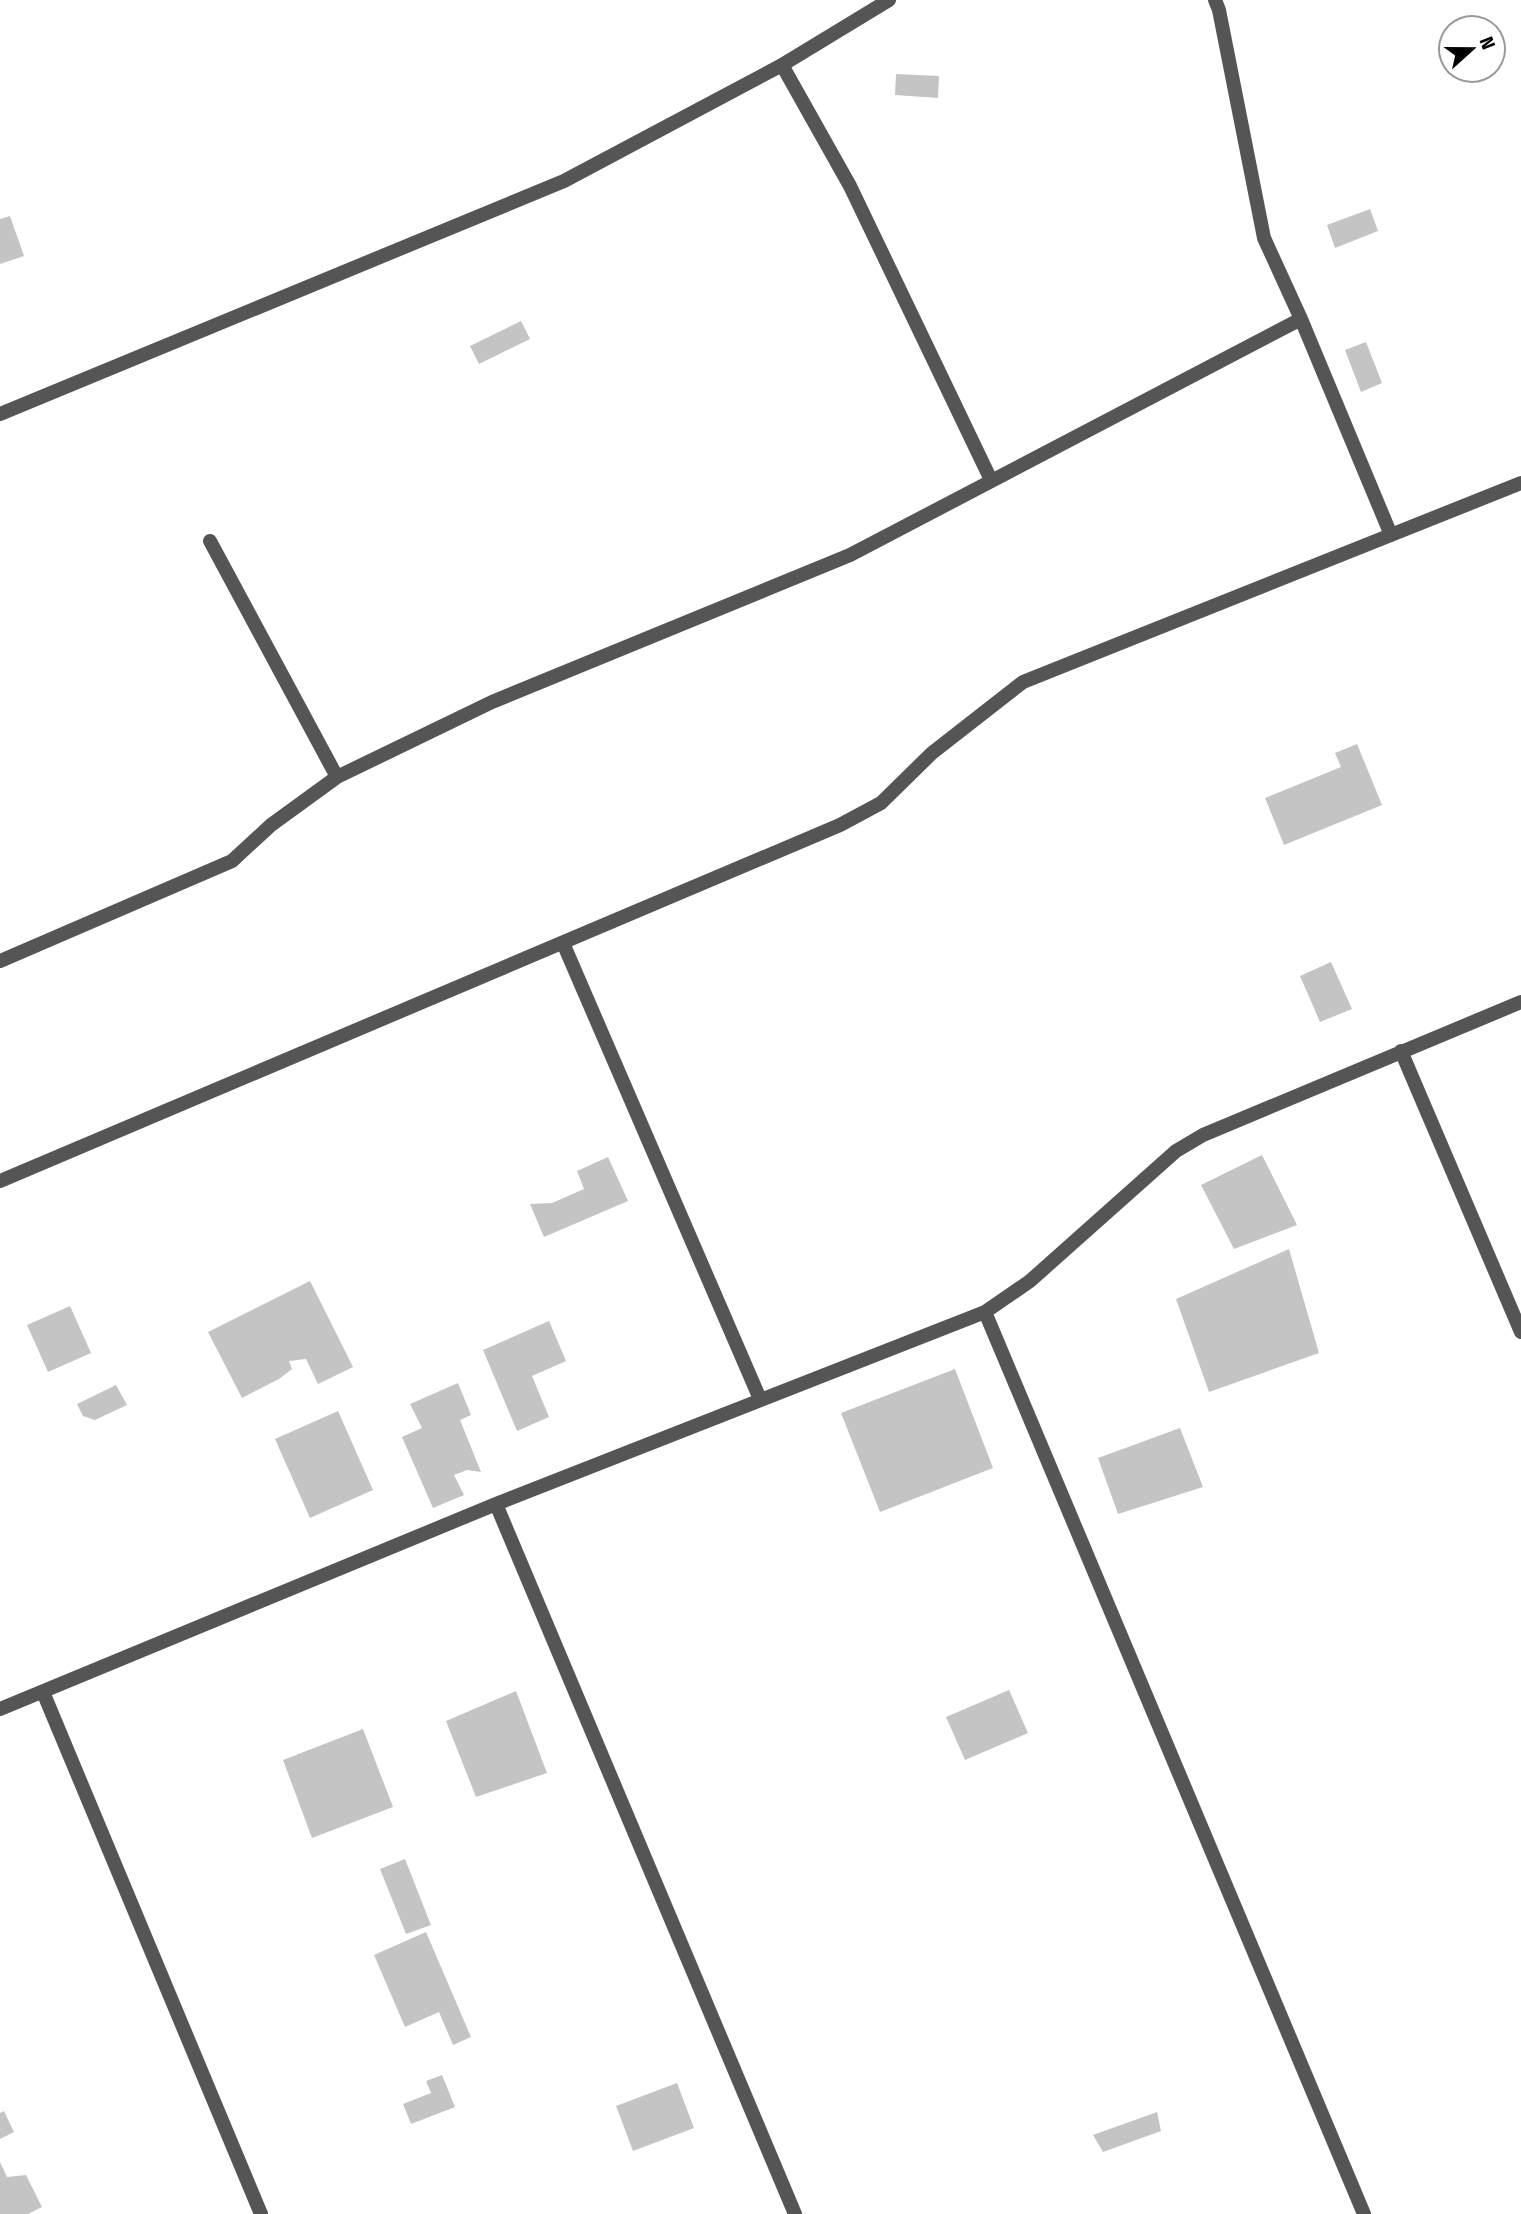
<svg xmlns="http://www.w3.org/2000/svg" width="1521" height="2214" font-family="'Fira Sans Condensed',sans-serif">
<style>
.building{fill:#c4c4c4}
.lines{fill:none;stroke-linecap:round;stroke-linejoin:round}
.street{stroke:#555;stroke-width:14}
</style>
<rect width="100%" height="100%" fill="#fff"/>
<path class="building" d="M896 74 939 76 938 98 895 95Z
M1370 209 1378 231 1335 248 1327 225Z
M10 216 24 256 0 264V219Z
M521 321 530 339 479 364 470 346Z
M1366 342 1382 383 1361 392 1345 350Z
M1357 744 1382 805 1284 845 1265 798 1341 767 1335 753Z
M1331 962 1352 1009 1320 1022 1300 976Z
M1262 1155 1297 1225 1234 1249 1201 1185Z
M608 1157 628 1201 544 1237 530 1204 552 1203 584 1189 577 1171Z
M1289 1249 1319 1353 1209 1392 1176 1299Z
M310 1281 353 1367 318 1384 306 1359 289 1361 292 1369 279 1379 242 1398 208 1332Z
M70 1306 91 1353 48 1372 27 1325Z
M549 1321 566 1361 532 1376 549 1417 517 1431 483 1350Z
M955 1369 993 1468 880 1512 841 1413Z
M458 1383 471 1415 460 1420 481 1472 467 1470 454 1475 464 1495 433 1508 402 1437 422 1428 410 1404Z
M116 1385 127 1405 95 1420 83 1416 77 1404Z
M338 1411 373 1490 310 1518 275 1439Z
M1180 1428 1203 1487 1118 1514 1098 1458Z
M1009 1690 1028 1733 965 1760 946 1717Z
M516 1691 547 1773 476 1797 446 1721Z
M363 1729 393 1807 312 1838 283 1760Z
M405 1859 431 1925 406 1934 380 1869Z
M426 1932 471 2037 453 2045 439 2012 405 2027 374 1955Z
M442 2075 455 2107 411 2124 403 2104 431 2093 426 2081Z
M677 2083 694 2128 633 2151 616 2106Z
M4 2111 14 2132 0 2139V2113Z
M1157 2112 1161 2131 1103 2152 1093 2135Z
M0 2162 7 2177 26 2175 42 2207 28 2214H0Z"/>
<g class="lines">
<path class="street" d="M1215 0 1219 10 1264 238 1301 319 1391 535
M782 65 850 186 991 480
M0 414 564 181 782 65 889 0
M210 541 337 777
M563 943 760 1399
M0 961 232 861 271 825 337 777 492 702 850 555 1301 319
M1401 1051 1521 1332
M0 1181 840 825 881 803 932 753 1023 682 1521 483
M985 1312 1364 2214
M496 1504 795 2214
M43 1692 261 2214
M0 1709 496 1504 985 1312 1030 1281 1176 1151 1203 1135 1521 1002"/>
</g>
<g transform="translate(1472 49) rotate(69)"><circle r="33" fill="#ffffff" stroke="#999999" stroke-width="2"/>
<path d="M0-5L12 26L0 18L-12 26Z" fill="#000000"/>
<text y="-10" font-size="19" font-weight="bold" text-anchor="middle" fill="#000000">N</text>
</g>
</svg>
